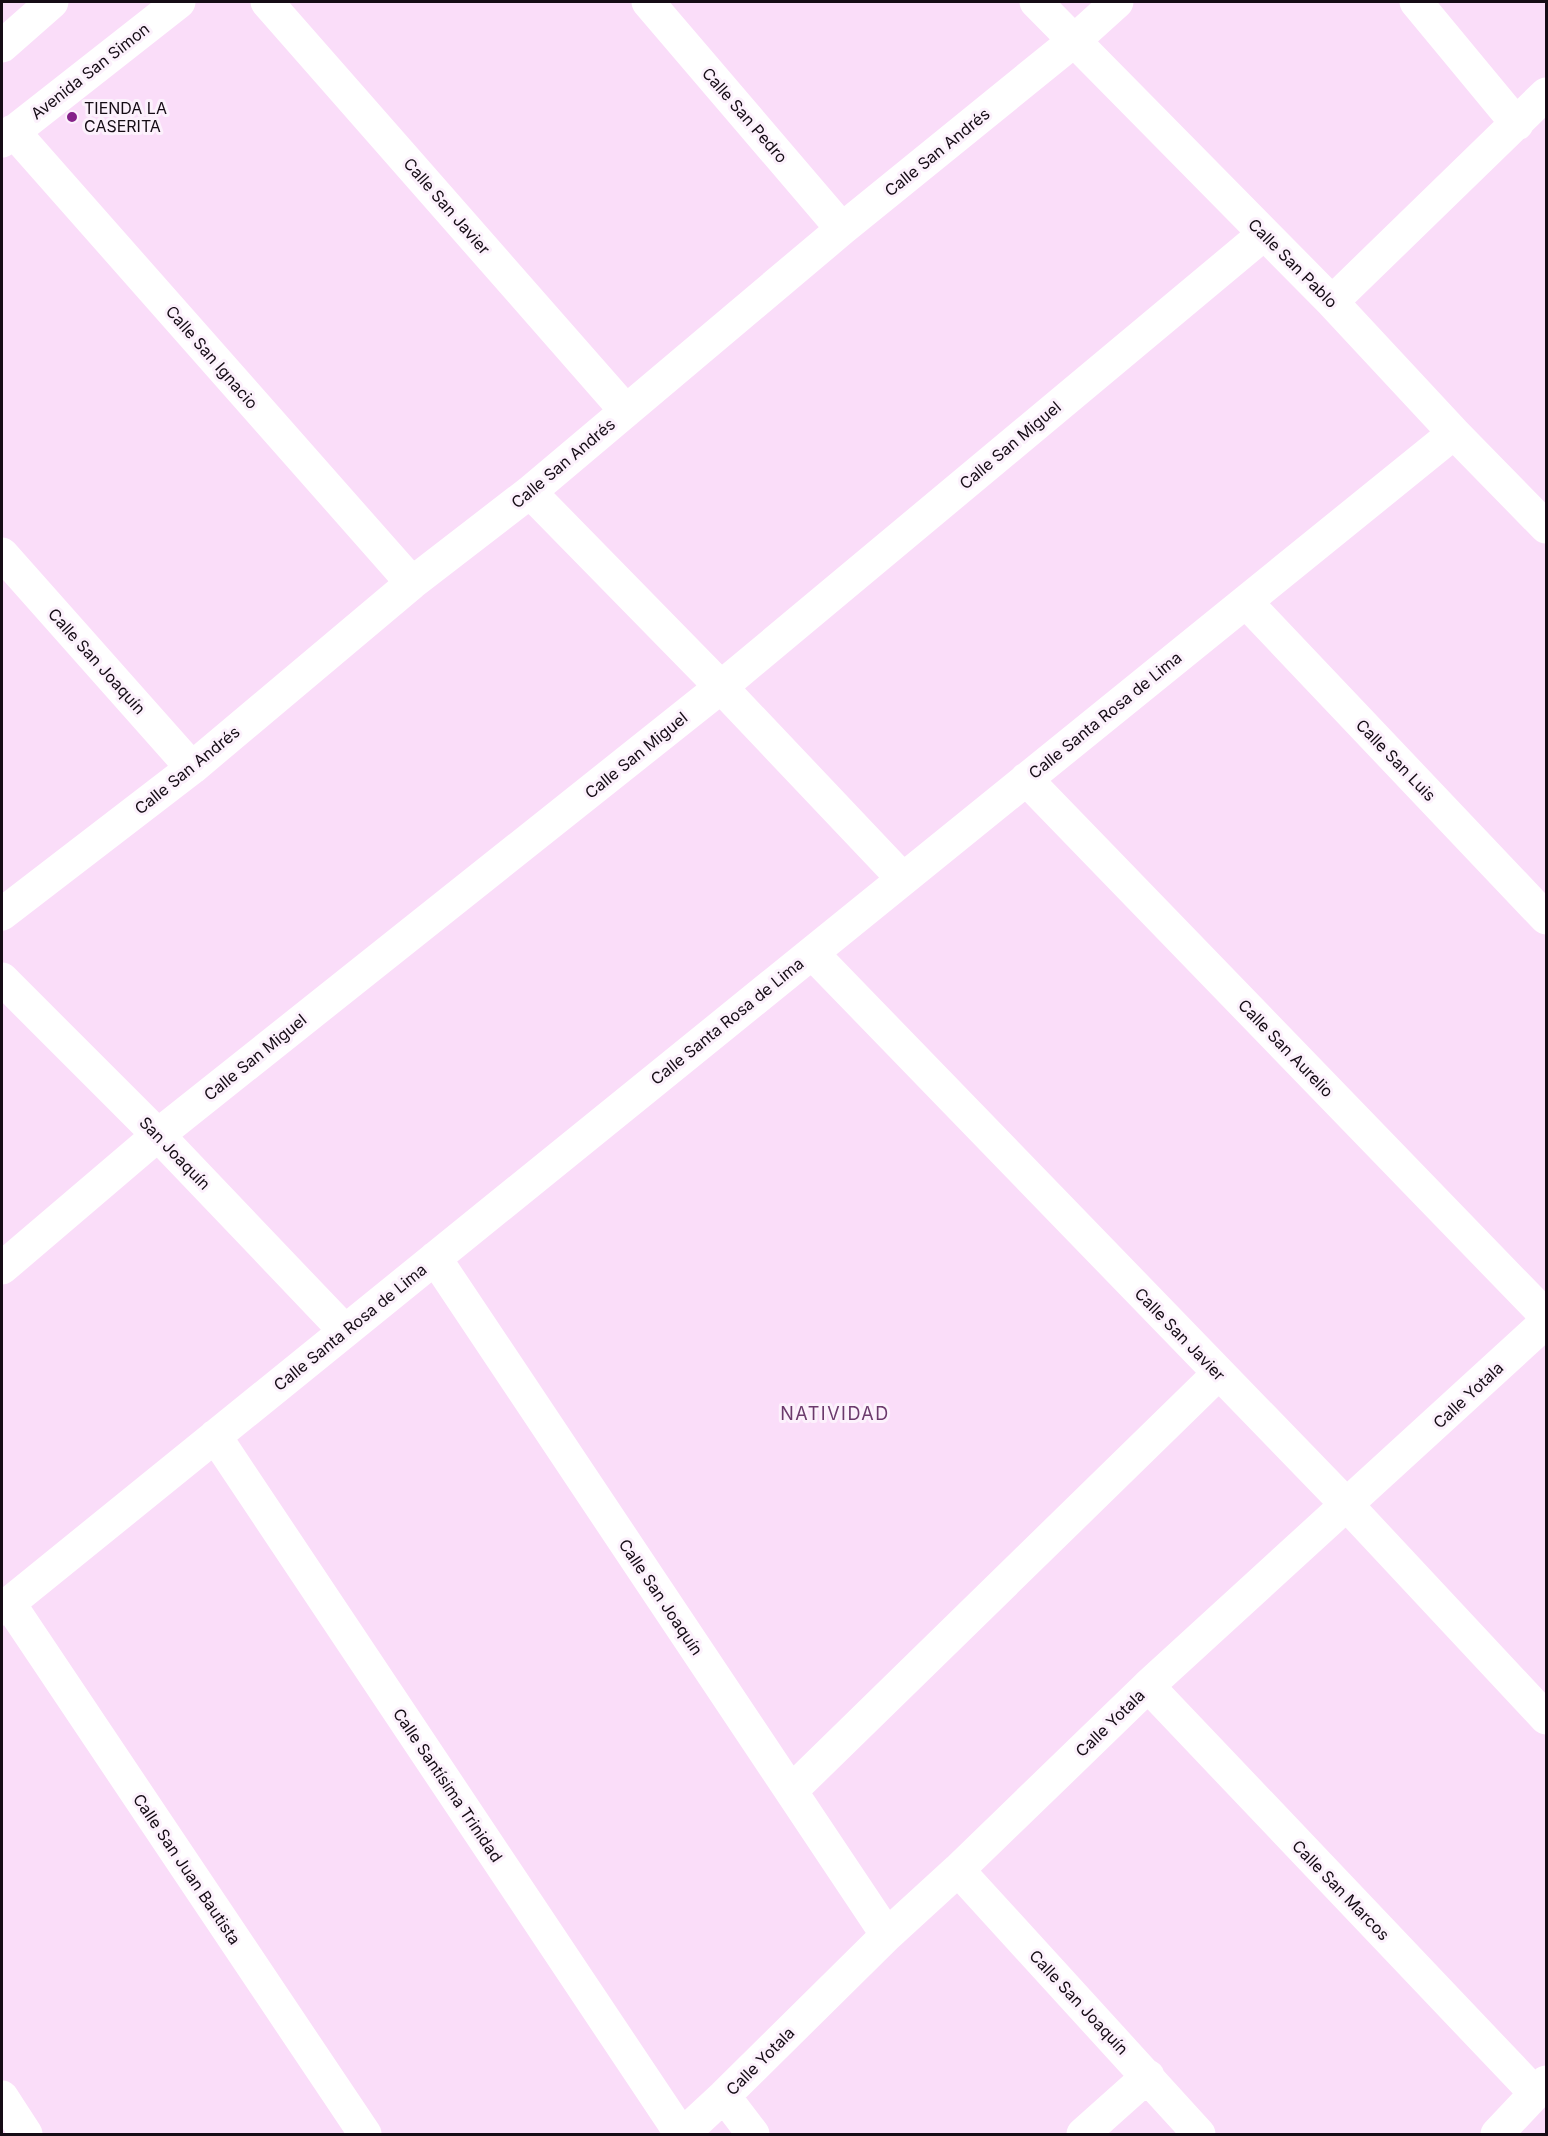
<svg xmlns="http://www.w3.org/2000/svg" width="1548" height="2136" font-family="Inter,sans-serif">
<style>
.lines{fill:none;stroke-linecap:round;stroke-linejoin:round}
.street{stroke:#fff;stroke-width:33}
.poi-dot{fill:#852189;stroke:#fcf1fc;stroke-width:2}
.labels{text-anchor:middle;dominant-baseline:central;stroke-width:6;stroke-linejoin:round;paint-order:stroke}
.street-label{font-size:16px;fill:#150c15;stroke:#fcf1fc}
.poi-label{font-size:16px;fill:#150c15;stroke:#fcf1fc;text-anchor:start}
.neighbourhood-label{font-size:18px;letter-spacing:1.5px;fill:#6b3a6c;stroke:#fcf1fc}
</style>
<rect width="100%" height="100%" fill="#faddf9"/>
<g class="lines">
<path class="street" d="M267 2 626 411
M648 2 842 229
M1036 2 1332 302 1454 433 1546 527
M1416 2 1517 124
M2 46 52 2
M13 131 412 583
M2 141 179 2
M1332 302 1546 94
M530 492 721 687 903 879
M2 554 192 768
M1246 602 1546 918
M1026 779 1546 1316
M2 914 192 768 412 583 530 492 842 229 1075 40 1117 2
M812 953 1347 1505 1546 1718
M2 979 158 1135 345 1331
M435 1258 887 1935
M2 1268 158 1135 721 687 1264 234
M215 1436 681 2134
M9 1603 365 2134
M2 1609 1454 433
M1148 1686 1535 2093
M791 1791 1218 1374
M958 1870 1199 2134
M724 2096 753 2134
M2 2097 26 2134
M683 2134 724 2096 887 1935 958 1870 1148 1686 1546 1322
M1083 2134 1148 2076
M1497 2134 1546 2082"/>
</g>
<circle class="poi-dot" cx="72" cy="117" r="6"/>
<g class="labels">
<g class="street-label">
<text transform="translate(90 71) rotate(-38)">Avenida San Simon</text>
<text transform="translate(745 115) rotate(49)">Calle San Pedro</text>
<text transform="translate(937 152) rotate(-39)">Calle San Andrés</text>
<text transform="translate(447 206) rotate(49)">Calle San Javier</text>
<text transform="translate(1293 263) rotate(45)">Calle San Pablo</text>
<text transform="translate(212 357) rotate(49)">Calle San Ignacio</text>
<text transform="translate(1010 445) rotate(-40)">Calle San Miguel</text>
<text transform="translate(563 463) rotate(-40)">Calle San Andrés</text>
<text transform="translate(97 661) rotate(48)">Calle San Joaquín</text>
<text transform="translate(1105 715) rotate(-39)">Calle Santa Rosa de Lima</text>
<text transform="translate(636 755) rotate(-39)">Calle San Miguel</text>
<text transform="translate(1396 760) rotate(46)">Calle San Luis</text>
<text transform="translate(187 770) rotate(-39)">Calle San Andrés</text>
<text transform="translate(727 1021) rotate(-39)">Calle Santa Rosa de Lima</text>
<text transform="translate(1286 1048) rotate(46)">Calle San Aurelio</text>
<text transform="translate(255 1057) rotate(-39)">Calle San Miguel</text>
<text transform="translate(175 1153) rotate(46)">San Joaquín</text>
<text transform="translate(350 1327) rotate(-39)">Calle Santa Rosa de Lima</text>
<text transform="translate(1180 1334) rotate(46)">Calle San Javier</text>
<text transform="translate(1468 1395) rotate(-43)">Calle Yotala</text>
<text transform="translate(661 1597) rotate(56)">Calle San Joaquín</text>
<text transform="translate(1110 1723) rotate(-44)">Calle Yotala</text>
<text transform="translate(448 1785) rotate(56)">Calle Santísima Trinidad</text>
<text transform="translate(187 1869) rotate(56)">Calle San Juan Bautista</text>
<text transform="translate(1341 1890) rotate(46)">Calle San Marcos</text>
<text transform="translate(1079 2002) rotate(47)">Calle San Joaquín</text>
<text transform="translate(760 2061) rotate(-45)">Calle Yotala</text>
</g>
<g class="poi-label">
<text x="84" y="108">TIENDA LA<tspan x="84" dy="18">CASERITA</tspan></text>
</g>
<g class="neighbourhood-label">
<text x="835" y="1413">NATIVIDAD</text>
</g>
</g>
<rect width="1548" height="2136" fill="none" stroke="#150c15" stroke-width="6"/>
</svg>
